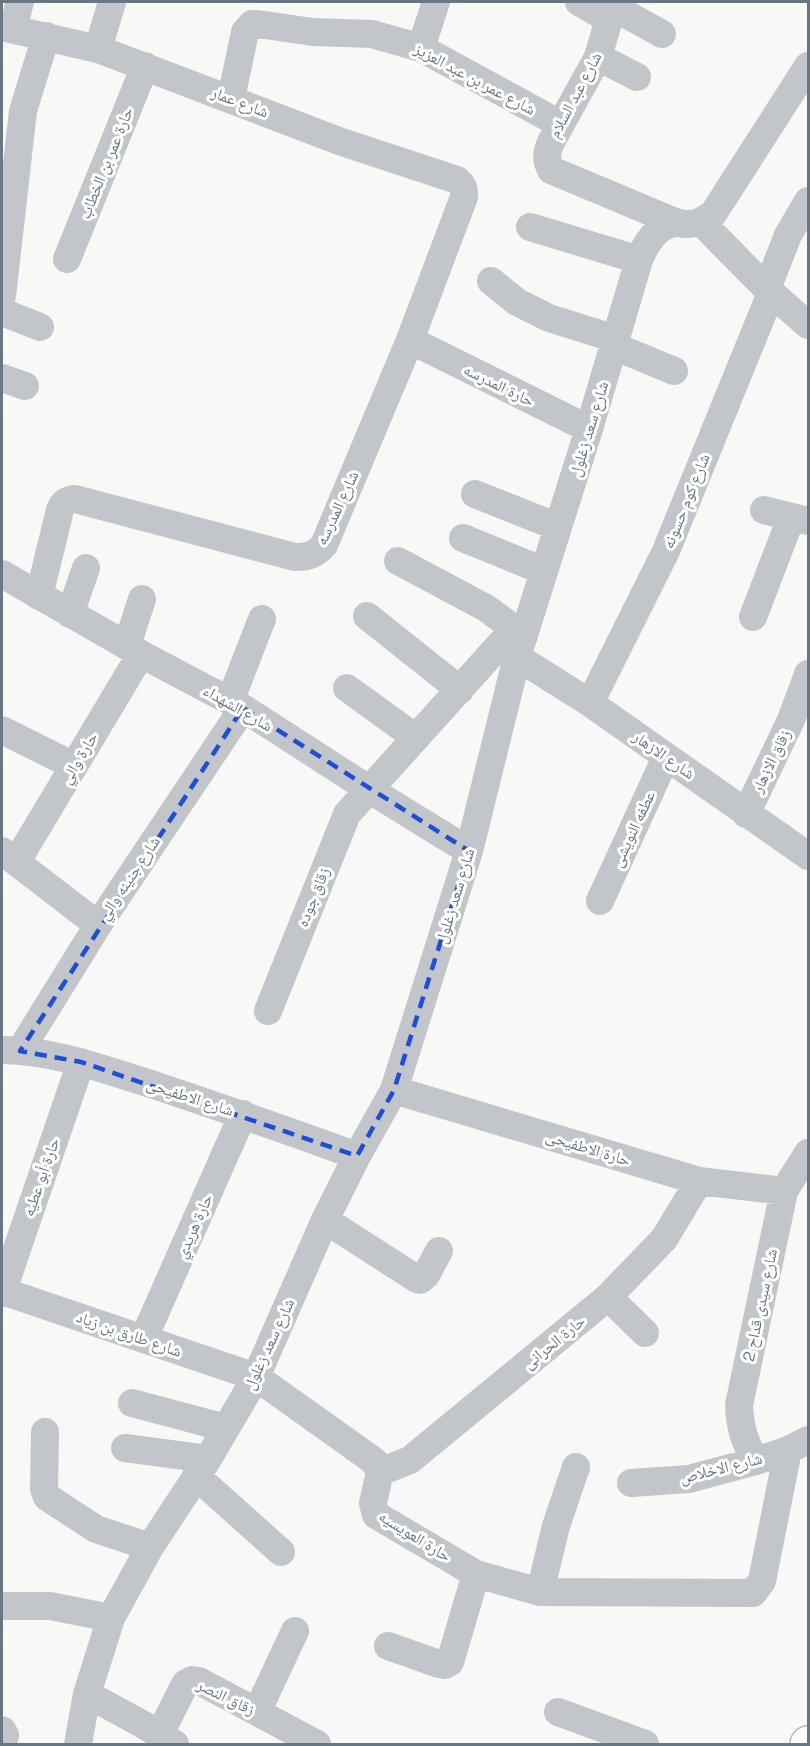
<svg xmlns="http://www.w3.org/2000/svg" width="810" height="1746" font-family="'Space Grotesk','Noto Naskh Arabic',sans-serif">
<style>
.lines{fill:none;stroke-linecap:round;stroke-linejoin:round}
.primary-casing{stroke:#b5b9bd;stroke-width:36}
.street{stroke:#c2c5c9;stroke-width:28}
.primary{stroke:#fff;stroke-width:33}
.marked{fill:none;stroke:#1d4ed8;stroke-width:4.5;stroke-dasharray:12 8;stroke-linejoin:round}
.labels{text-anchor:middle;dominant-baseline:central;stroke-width:6;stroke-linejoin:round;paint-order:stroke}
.street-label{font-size:16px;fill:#697684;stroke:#fff}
</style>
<rect width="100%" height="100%" fill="#f8f8f6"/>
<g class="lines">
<defs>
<path id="primary" d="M807 1744 808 1743"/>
</defs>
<use href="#primary" class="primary-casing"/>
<path class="street" d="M579 2 609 19
M2 27 98 49 339 141 457 180C463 185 465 189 464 197L410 340 324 545C315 555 308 557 295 557L75 499C67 500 63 502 60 510L39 596
M13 28 20 2
M662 34 617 9 611 12 598 57 551 142C546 153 546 160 551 170L675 222
M421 48 436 2
M98 49 112 2
M598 57 637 77
M231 99 245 32 252 24H258L313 32 372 34 421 48 560 124
M701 222 767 289 808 325
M530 227 639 260
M67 259 145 66
M491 281 517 302 549 318 616 339
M767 289 788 235 808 201
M2 296 23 111 46 36
M2 312 40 327
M410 340 589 429
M614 346 674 371
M2 378 25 386
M475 494 558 527
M764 510 808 521
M463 538 544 571
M398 561 486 608 524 636
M2 574 141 654 243 708 370 790 469 851
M70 614 86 568
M367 616 460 690
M753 617 791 518
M127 645 142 599
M517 657 590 703 808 856
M347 688 416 738
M230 701 262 619
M590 703 666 551 771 293
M2 730 74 766
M746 814 791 720 808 674
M2 851 98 925
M17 861 141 654
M600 901 666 757
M268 1011 347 814 514 629
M4 1050C56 1051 105 1070 154 1085 222 1108 290 1131 357 1156
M20 1051 98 925 243 708
M394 1090 699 1181 784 1191
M325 1220 417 1279 420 1280 426 1275 439 1251
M2 1291 256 1377 374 1461 380 1472 373 1503 376 1515 476 1574 540 1592 753 1593 762 1581 788 1450
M2 1293 81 1062
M608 1297 645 1333
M144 1338 243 1114
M132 1403 226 1428
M45 1432 44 1489 47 1497 96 1529 150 1547
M125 1448 208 1459
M756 1461C744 1442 740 1427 739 1405L784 1191 808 1153
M380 1472 410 1460 608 1297 664 1239 699 1181
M196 1476 281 1552
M631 1483 689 1479 756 1461 788 1450 808 1440
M540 1592 556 1526 576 1467
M2 1606H50L111 1618
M388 1646 439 1664 445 1665 450 1662 476 1574
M87 1694 142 1724 175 1744
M257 1712 295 1631
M558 1712 645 1744
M2 1730 5 1735 3 1744
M160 1734 185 1684 192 1680 199 1681 317 1744
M78 1744 87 1694 111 1618 150 1547 208 1459 256 1377 325 1220 357 1156 394 1090 469 851 517 657 589 429 639 260C645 245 657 224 676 223 679 222 682 224 685 224 696 225 704 220 713 214L808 66"/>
<use href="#primary" class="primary"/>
</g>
<path class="marked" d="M243 708 469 851 394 1090 357 1156 81 1062 20 1051Z"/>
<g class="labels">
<g class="street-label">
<text transform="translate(475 79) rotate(28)">شارع عمر بن عبد العزيز</text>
<text transform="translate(575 95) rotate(-62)">شارع عبد السلام</text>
<text transform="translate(240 102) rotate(21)">شارع عمار</text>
<text transform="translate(106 163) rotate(-68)">حارة عمر بن الخطاب</text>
<text transform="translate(499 385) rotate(26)">حارة المدرسه</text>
<text transform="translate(589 429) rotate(-73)">شارع سعد زغلول</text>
<text transform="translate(686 501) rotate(-68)">شارع كوم حسونه</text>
<text transform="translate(337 508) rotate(-65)">شارع المدرسه</text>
<text transform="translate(238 708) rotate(30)">شارع الشهداء</text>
<text transform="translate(664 755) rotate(35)">شارع الازهار</text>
<text transform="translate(79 758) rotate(-59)">حارة والي</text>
<text transform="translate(771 761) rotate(-64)">زقاق الازهار</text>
<text transform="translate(633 829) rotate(-65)">عطفه النويشى</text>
<text transform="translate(129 878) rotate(-56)">شارع جنينه والي</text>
<text transform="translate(455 896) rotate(-73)">شارع سعد زغلول</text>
<text transform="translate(313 897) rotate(-68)">زقاق جوده</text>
<text transform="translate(190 1097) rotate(18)">شارع الاطفيحى</text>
<text transform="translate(588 1148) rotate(17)">حارة الاطفيحى</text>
<text transform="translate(41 1177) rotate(-71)">حارة أبو عطيه</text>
<text transform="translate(194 1226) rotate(-66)">حارة هريدي</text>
<text transform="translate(760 1305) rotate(-78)">شارع سيدى قداح 2</text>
<text transform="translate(129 1334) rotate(19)">شارع طارق بن زياد</text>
<text transform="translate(554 1342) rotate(-39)">حارة الحرانى</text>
<text transform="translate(269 1344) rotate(-65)">شارع سعد زغلول</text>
<text transform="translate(721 1468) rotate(-14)">شارع الاخلاص</text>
<text transform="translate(415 1536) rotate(32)">حارة العويسيه</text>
<text transform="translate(226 1697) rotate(26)">زقاق النصر</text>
</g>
</g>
<rect width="810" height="1746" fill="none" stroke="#697684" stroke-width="6"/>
</svg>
